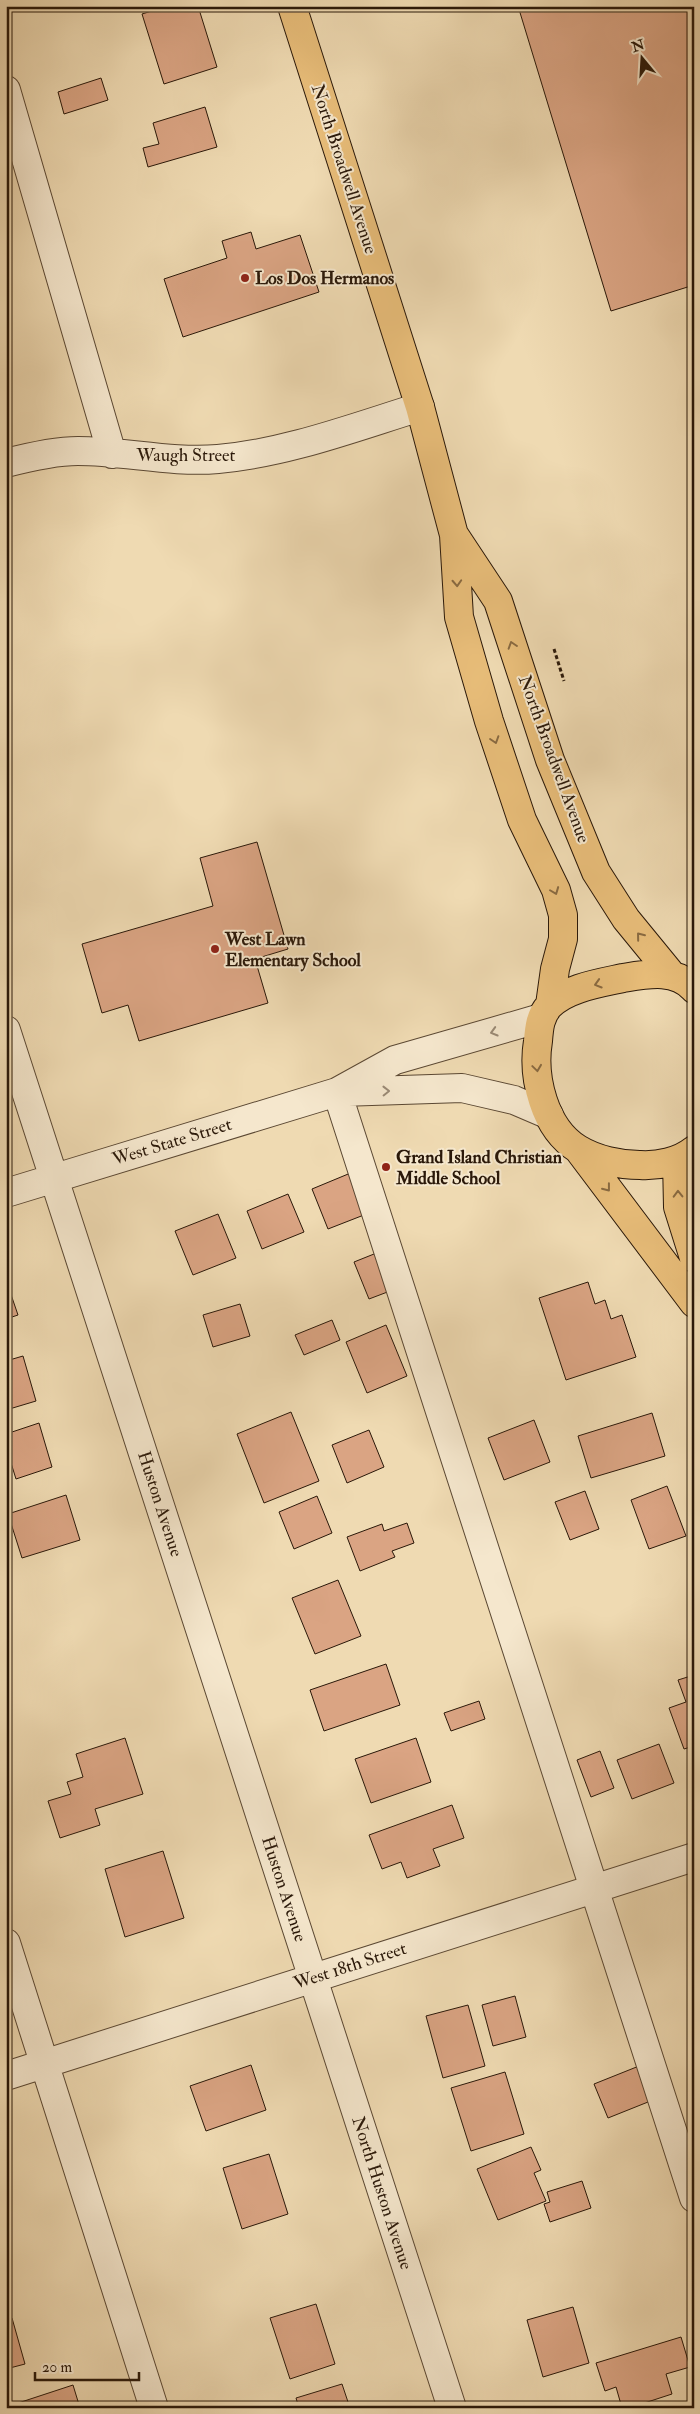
<svg xmlns="http://www.w3.org/2000/svg" width="700" height="2414" font-family="'IM FELL Double Pica',serif">
<style>
.building{fill:#daa483;stroke:#2a1809}
.lines{fill:none;stroke-linecap:round;stroke-linejoin:round}
.minor-casing{stroke:#5b4833;stroke-width:30}
.major-casing{stroke:#2a1809;stroke-width:30}
.path{stroke:#2a1809;stroke-width:3;stroke-dasharray:4 2.5;stroke-linecap:butt}
.minor{stroke:#f5e7cd;stroke-width:28}
.major{stroke:#e8bd79;stroke-width:28}
.oneway{stroke:#896a41}
.oneway2{stroke:#9a8a75}
.poi-dot{fill:#8f2418;stroke:#f5e7cd;stroke-width:2}
.labels{text-anchor:middle;dominant-baseline:central;stroke-width:4;stroke-linejoin:round;paint-order:stroke}
.street-label{font-size:18px;fill:#2a1809;stroke:#f5e7cd}
.poi-label{font-size:18px;font-weight:bold;fill:#2a1809;stroke:#f5e7cd;text-anchor:start}
</style>
<rect width="100%" height="100%" fill="#efdab2"/>
<filter id="stains"><feTurbulence type="fractalNoise" baseFrequency=".004" numOctaves="4"/><feColorMatrix values="0 0 0 0 .2 0 0 0 0 .09 0 0 0 0 .02 0 0 0 .5 -.17"/></filter>
<radialGradient id="worn" r=".72"><stop offset=".6" stop-color="#630" stop-opacity="0"/><stop offset="1" stop-color="#630" stop-opacity=".3"/></radialGradient>
<path class="building" d="M168 6H198L217 67 164 84 142 14Z
M518 6H694V285L611 311Z
M101 78 108 100 64 114 58 92Z
M205 107 217 147 148 167 143 148 159 144 153 123Z
M251 232 256 249 300 235 319 292 183 337 164 279 227 258 222 241Z
M257 842 288 949 255 959 268 1003 139 1041 128 1005 102 1013 82 944 213 906 200 858Z
M353 1172 369 1213 328 1229 312 1189Z
M288 1194 304 1232 262 1249 247 1211Z
M218 1214 236 1258 193 1275 175 1231Z
M384 1250 398 1288 369 1299 354 1262Z
M6 1280 18 1315 6 1319Z
M588 1282 595 1304 605 1300 611 1319 622 1315 636 1357 566 1380 539 1298Z
M240 1304 250 1336 213 1347 203 1315Z
M332 1320 340 1340 304 1355 295 1335Z
M386 1325 407 1376 367 1393 346 1342Z
M23 1356 36 1401 6 1410V1361Z
M291 1412 319 1481 264 1503 237 1434Z
M652 1413 665 1456 591 1478 578 1436Z
M534 1420 550 1462 504 1480 488 1438Z
M39 1423 52 1467 16 1479 6 1447V1434Z
M369 1430 384 1467 347 1483 332 1445Z
M667 1486 686 1536 649 1549 631 1500Z
M585 1491 599 1529 570 1540 555 1502Z
M66 1495 80 1540 22 1558 8 1514Z
M317 1496 332 1533 294 1549 279 1512Z
M407 1523 414 1543 392 1551 395 1557 360 1571 347 1537 382 1524 384 1531Z
M338 1580 361 1636 315 1654 292 1598Z
M386 1664 400 1705 324 1731 310 1690Z
M694 1675V1746L684 1749 669 1708 686 1702 678 1680Z
M479 1701 485 1719 451 1731 444 1713Z
M125 1738 143 1794 95 1809 100 1825 60 1838 48 1801 71 1794 67 1782 83 1777 76 1754Z
M416 1738 431 1782 371 1803 355 1759Z
M659 1744 674 1783 632 1799 617 1760Z
M600 1751 614 1788 591 1797 577 1760Z
M452 1805 464 1838 433 1849 440 1866 407 1878 401 1862 382 1869 369 1835Z
M163 1851 184 1918 125 1937 105 1869Z
M515 1996 526 2037 493 2046 482 2005Z
M468 2005 485 2066 443 2078 426 2016Z
M251 2065 266 2110 206 2131 190 2086Z
M639 2066 653 2100 608 2118 594 2084Z
M505 2072 524 2134 471 2151 451 2088Z
M531 2147 541 2170 534 2173 546 2201 498 2220 477 2169Z
M269 2154 288 2214 242 2229 223 2168Z
M582 2181 591 2208 550 2222 544 2204 550 2202 547 2192Z
M316 2304 335 2364 290 2379 270 2318Z
M573 2307 589 2363 543 2377 527 2320Z
M12 2318 25 2364 6 2369V2320Z
M681 2337 690 2367 666 2374 672 2394 629 2408H622L616 2387 605 2391 596 2363Z
M342 2384 350 2408H299L296 2398Z
M73 2385 80 2408H6V2407Z"/>
<g class="lines">
<defs>
<path id="minor" d="M6 90 112 454
M6 463C29 457 54 451 78 451 124 451 171 463 218 459 287 453 355 427 420 407
M6 1030 452 2408
M337 1092 694 2198
M341 1092 462 1088 514 1100 549 1115
M6 1193 337 1092 395 1060 541 1018
M6 1943 154 2408
M6 2076 694 1857"/>
<path id="major" d="M292 6 420 407 454 535 459 617 489 721 522 820 556 890 563 915V939L555 969 550 1005
M455 536 498 601 550 760 596 872 626 919 671 974
M694 989C676 968 647 974 623 978 600 983 566 988 549 1006 540 1016 539 1028 538 1041 532 1077 544 1128 578 1149 596 1160 620 1165 640 1165 658 1166 679 1162 694 1150
M578 1149 694 1303
M677 1160 678 1207 694 1258"/>
</defs>
<use href="#minor" class="minor-casing"/>
<use href="#major" class="major-casing"/>
<path class="path" d="M554 649 564 681"/>
<use href="#minor" class="minor"/>
<use href="#major" class="major"/>
</g>
<defs><path id="oneway-chevron" d="M-2-3.5L2.5 0L-2 3.5" fill="none" stroke-width="1.6" stroke-linecap="round" stroke-linejoin="round" transform="scale(1.25)"/></defs>
<g class="oneway">
<use href="#oneway-chevron" transform="translate(457 583) rotate(87)"/>
<use href="#oneway-chevron" transform="translate(512 645) rotate(-108)"/>
<use href="#oneway-chevron" transform="translate(495 740) rotate(72)"/>
<use href="#oneway-chevron" transform="translate(555 891) rotate(69)"/>
<use href="#oneway-chevron" transform="translate(640 936) rotate(-129)"/>
<use href="#oneway-chevron" transform="translate(598 984) rotate(163)"/>
<use href="#oneway-chevron" transform="translate(537 1068) rotate(82)"/>
<use href="#oneway-chevron" transform="translate(607 1188) rotate(52)"/>
<use href="#oneway-chevron" transform="translate(678 1194) rotate(-91)"/>
</g>
<g class="oneway2">
<use href="#oneway-chevron" transform="translate(494 1032) rotate(164)"/>
<use href="#oneway-chevron" transform="translate(386 1091) rotate(-1)"/>
</g>
<g class="poi-dot">
<circle cx="245" cy="278" r="5"/>
<circle cx="215" cy="949" r="5"/>
<circle cx="386" cy="1167" r="5"/>
</g>
<g class="labels">
<g class="street-label">
<text transform="translate(344 169) rotate(72)">North Broadwell Avenue</text>
<text x="186" y="455">Waugh Street</text>
<text transform="translate(554 759) rotate(70)">North Broadwell Avenue</text>
<text transform="translate(172 1142) rotate(-17)">West State Street</text>
<text transform="translate(160 1504) rotate(72)">Huston Avenue</text>
<text transform="translate(284 1889) rotate(72)">Huston Avenue</text>
<text transform="translate(350 1966) rotate(-18)">West 18th Street</text>
<text transform="translate(382 2193) rotate(72)">North Huston Avenue</text>
</g>
<g class="poi-label">
<text x="255" y="278">Los Dos Hermanos</text>
<text x="225" y="939">West Lawn<tspan x="225" dy="21">Elementary School</tspan></text>
<text x="396" y="1157">Grand Island Christian<tspan x="396" dy="21">Middle School</tspan></text>
</g>
</g>
<rect width="700" height="2414" fill="none" stroke="#efdab2" stroke-width="25"/>
<rect x="8" y="8" width="685" height="2399" fill="none" stroke="#2a1809" stroke-width="2.5"/>
<rect x="12" y="12" width="675" height="2389" fill="none" stroke="#2a1809"/>
<g transform="translate(642 58) rotate(342)" stroke="#f5e7cd" stroke-width="4" paint-order="stroke">
<path d="M0-4L9 19L0 12L-9 19Z" fill="#2a1809"/>
<text y="-8" font-size="14" font-weight="bold" text-anchor="middle" fill="#2a1809">N</text>
</g>
<path d="M35 2372v8h104v-8" fill="none" stroke="#2a1809" stroke-width="2.5"/>
<text x="42" y="2372" font-size="15" fill="#2a1809" stroke="#f5e7cd" stroke-width="4" paint-order="stroke">20 m</text>
<rect width="100%" height="100%" filter="url(#stains)"/>
<rect width="100%" height="100%" fill="url(#worn)"/>
</svg>
